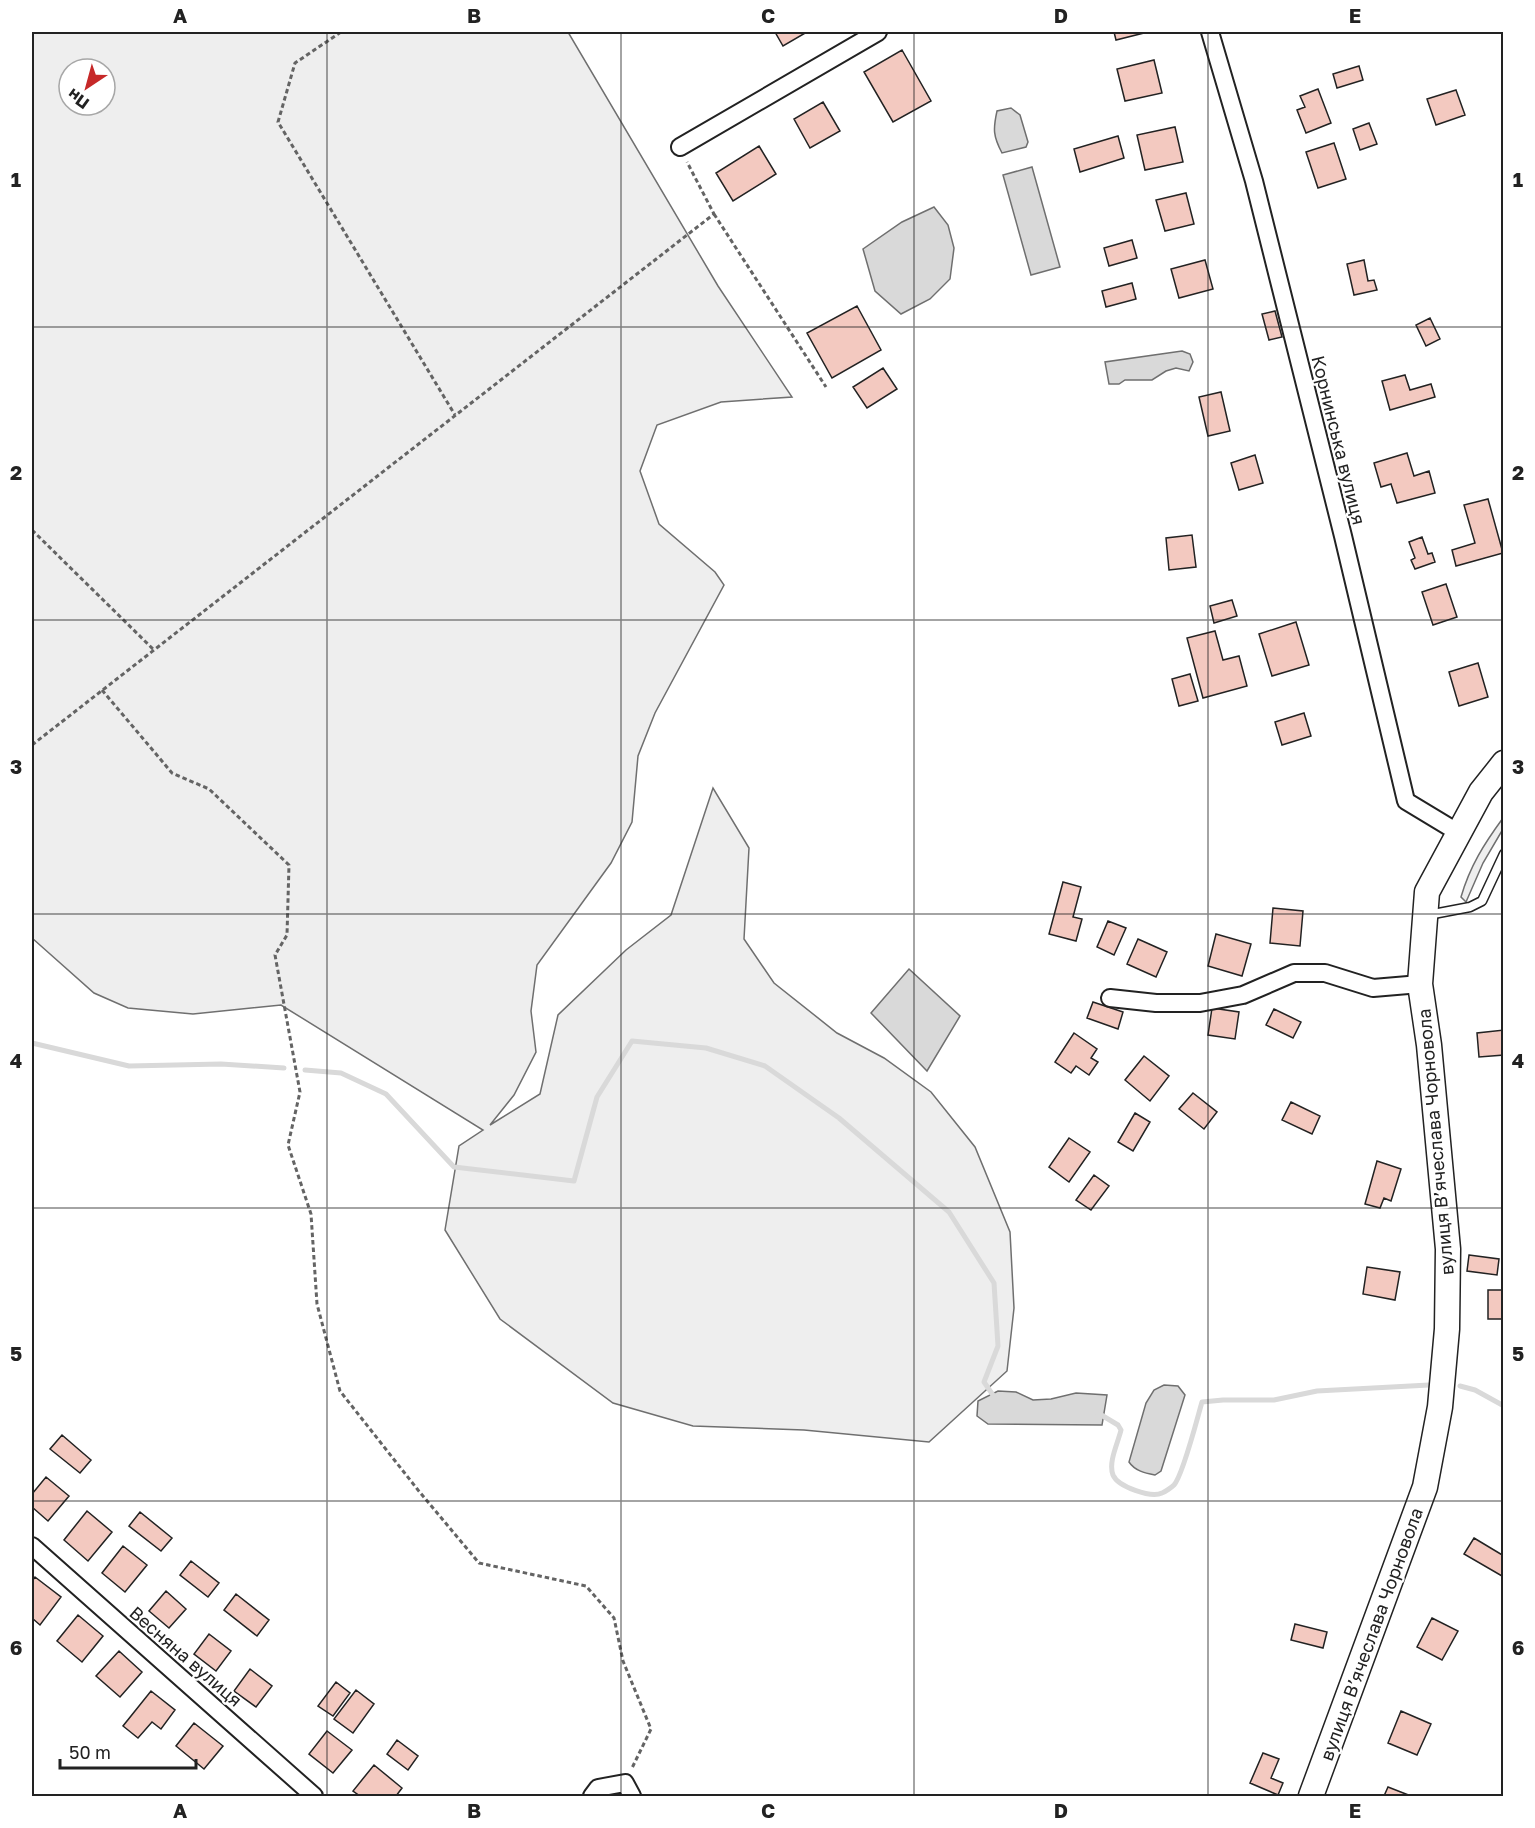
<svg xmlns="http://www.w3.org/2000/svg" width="1535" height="1828" font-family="'Golos Text',sans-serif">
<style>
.green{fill:#eee;stroke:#6f6f6f;stroke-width:1.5;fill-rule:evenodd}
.water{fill:#d9d9d9;stroke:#6f6f6f;stroke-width:1.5}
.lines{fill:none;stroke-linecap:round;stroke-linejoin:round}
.stream{stroke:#d9d9d9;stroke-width:5}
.building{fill:#f3c9c0;stroke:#222;stroke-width:1.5}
.lane-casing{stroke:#222;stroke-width:11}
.street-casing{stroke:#222;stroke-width:20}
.secondary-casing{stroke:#222;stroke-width:27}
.path{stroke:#646464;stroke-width:3;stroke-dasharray:4.5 3;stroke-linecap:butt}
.lane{stroke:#fff;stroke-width:8}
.street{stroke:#fff;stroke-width:16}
.secondary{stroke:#fff;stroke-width:24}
.grid{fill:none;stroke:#222;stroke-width:1.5;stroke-opacity:0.55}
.labels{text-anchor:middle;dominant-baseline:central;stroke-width:4.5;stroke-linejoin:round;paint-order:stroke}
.street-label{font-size:18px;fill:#222;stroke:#fff}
.neatline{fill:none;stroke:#222;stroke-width:2}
.grid-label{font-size:20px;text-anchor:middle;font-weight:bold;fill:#222}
</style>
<rect width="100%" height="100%" fill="#fff"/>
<path class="green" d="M32 32H568L718 286 792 397 721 402 657 425 640 471 659 524 715 572 724 585 655 713 638 756 632 822 611 863 537 965 531 1011 536 1052 514 1095 490 1125 540 1094 558 1015 626 950 671 915 713 788 749 848 744 939 774 983 837 1033 884 1058 931 1092 975 1147 1010 1232 1014 1308 1007 1371 929 1442 804 1430 693 1426 613 1403 500 1319 445 1230 459 1146 483 1130 281 1005 193 1014 128 1008 94 993 32 938ZM69 69H105V105H69Z
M1503 818V829L1483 863 1466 902 1461 897C1470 866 1484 844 1503 818Z"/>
<path class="water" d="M1011 108 1020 115 1028 142 1026 147 1002 153C993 136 993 129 997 111Z
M1032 167 1060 267 1031 275 1003 175Z
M934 207 948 225 954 248 950 279 930 299 901 314 875 291 863 249 902 222Z
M1182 351 1190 354 1193 362 1189 371 1176 368 1166 371 1152 380H1125L1119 384H1109L1105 362Z
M909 969 960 1016 927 1071 871 1013Z
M1164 1385 1178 1386 1185 1395 1161 1471 1155 1475C1145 1473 1135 1471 1129 1462L1146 1403 1154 1390Z
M998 1391 1016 1392 1033 1400 1051 1399 1076 1393 1107 1395 1102 1425 988 1424 977 1416 978 1401Z"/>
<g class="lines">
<path class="stream" d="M32 1043 129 1066 221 1064 284 1068
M305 1070 341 1073 386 1094 454 1167 574 1181 597 1097 632 1041 706 1048 765 1066 839 1118 949 1212 994 1283 998 1346 984 1382 995 1398
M1460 1386 1475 1390 1504 1406
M1098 1413 1118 1425 1121 1430C1118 1443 1108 1462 1113 1475 1118 1487 1151 1498 1162 1493 1165 1492 1172 1487 1174 1485 1183 1475 1197 1419 1202 1402L1223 1400H1274L1317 1391 1429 1385"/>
</g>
<path class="building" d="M775 32H807L783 46Z
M1114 32H1148L1116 40Z
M902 50 931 101 893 122 864 72Z
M1154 60 1162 93 1125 101 1117 69Z
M1359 66 1363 80 1337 88 1333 74Z
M1318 89 1331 123 1306 133 1297 110 1305 107 1300 96Z
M1456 90 1465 115 1436 125 1427 99Z
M823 102 840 131 810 148 794 119Z
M1369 123 1377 144 1360 150 1353 129Z
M1175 127 1183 162 1145 170 1137 135Z
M1118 136 1124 158 1080 172 1074 149Z
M1334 143 1346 179 1318 188 1306 152Z
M759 146 776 174 733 201 716 173Z
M1186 193 1194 224 1165 231 1156 200Z
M1132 240 1137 258 1109 266 1104 248Z
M1205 260 1213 289 1179 298 1171 269Z
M1364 260 1368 281 1374 280 1377 290 1354 295 1347 264Z
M1132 283 1136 299 1106 307 1102 291Z
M857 306 881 350 832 378 807 333Z
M1275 311 1282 337 1269 340 1262 314Z
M1430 318 1440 339 1426 346 1416 325Z
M883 368 897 389 867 408 853 387Z
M1405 375 1410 390 1431 384 1435 397 1390 410 1382 381Z
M1221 392 1230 431 1208 436 1199 397Z
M1407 453 1414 476 1429 471 1435 493 1397 503 1391 484 1381 487 1374 463Z
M1255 455 1263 483 1239 490 1231 463Z
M1488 499 1503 553 1456 566 1452 550 1475 543 1464 505Z
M1192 535 1196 567 1169 570 1166 538Z
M1422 537 1428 554 1432 553 1435 562 1415 569 1411 560 1415 558 1409 542Z
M1446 584 1457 617 1433 625 1422 592Z
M1232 600 1237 616 1214 623 1210 606Z
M1296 622 1309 665 1272 676 1259 634Z
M1215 631 1223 660 1239 656 1247 686 1203 698 1187 638Z
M1478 663 1488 697 1459 706 1449 672Z
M1190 674 1198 701 1179 706 1172 679Z
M1304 713 1311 736 1282 745 1275 722Z
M1063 882 1081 887 1073 917 1082 919 1076 941 1049 934Z
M1273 908 1303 911 1300 946 1270 943Z
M1108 921 1126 928 1114 955 1097 947Z
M1216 934 1251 944 1242 976 1208 966Z
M1138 939 1167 952 1156 977 1127 964Z
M1093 1002 1123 1012 1118 1029 1087 1018Z
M1212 1008 1239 1012 1235 1039 1208 1035Z
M1274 1009 1301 1022 1293 1038 1266 1025Z
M1504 1030V1055L1479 1057 1477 1033Z
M1074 1033 1097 1049 1091 1058 1098 1062 1089 1075 1076 1066 1071 1073 1055 1062Z
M1144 1056 1169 1076 1150 1101 1125 1080Z
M1193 1093 1217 1112 1204 1129 1179 1109Z
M1291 1102 1320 1116 1312 1134 1282 1120Z
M1135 1113 1150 1122 1133 1151 1118 1142Z
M1069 1138 1090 1152 1069 1182 1049 1167Z
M1377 1161 1401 1169 1391 1201 1384 1198 1380 1208 1365 1204Z
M1094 1175 1109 1186 1091 1210 1076 1200Z
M1469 1255 1499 1259 1497 1275 1467 1271Z
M1367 1267 1400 1272 1395 1300 1363 1294Z
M1488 1290H1504V1319H1488Z
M62 1435 91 1460 80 1473 50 1449Z
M46 1477 69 1496 48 1521 32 1507V1494Z
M87 1511 112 1532 88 1561 64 1540Z
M140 1512 172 1538 161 1551 129 1526Z
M1474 1538 1504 1556V1574L1502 1576 1464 1554Z
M123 1546 147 1565 125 1592 102 1573Z
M191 1561 219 1583 208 1597 180 1575Z
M35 1577 61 1597 40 1625 32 1618V1581Z
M166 1591 186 1609 169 1628 149 1611Z
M236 1594 269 1620 257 1636 224 1610Z
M78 1615 103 1636 82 1662 57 1641Z
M1432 1618 1458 1631 1442 1660 1417 1647Z
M1295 1624 1327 1632 1323 1648 1291 1640Z
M209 1634 231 1651 216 1671 194 1654Z
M119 1651 142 1672 120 1697 96 1676Z
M250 1669 272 1686 256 1707 234 1691Z
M336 1682 350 1693 333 1716 318 1706Z
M356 1690 374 1704 353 1733 334 1719Z
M151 1691 175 1710 161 1729 152 1722 138 1738 123 1726Z
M1401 1711 1431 1724 1417 1755 1388 1743Z
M194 1723 223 1746 204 1769 176 1746Z
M327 1731 352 1750 333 1773 309 1754Z
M397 1740 418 1756 408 1770 387 1754Z
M1263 1753 1279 1759 1271 1778 1283 1783 1278 1795 1250 1783Z
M374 1765 402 1788 396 1796H360L353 1791Z
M1388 1787 1411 1796H1384Z"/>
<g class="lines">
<defs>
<path id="lane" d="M1428 915 1470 907 1482 901 1504 854"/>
<path id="street" d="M1210 32 1254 181 1343 536 1406 801 1459 833
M680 147 878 32
M1110 998 1156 1003H1200L1243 995 1294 973H1325L1373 988 1420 984
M32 1546 314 1796
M592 1796 598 1788 625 1783 632 1796"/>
<path id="secondary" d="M1311 1796 1425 1487 1440 1407 1447 1329 1448 1249 1429 1045 1420 984 1427 892 1481 792 1504 763"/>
</defs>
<use href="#lane" class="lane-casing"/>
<use href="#street" class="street-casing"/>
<use href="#secondary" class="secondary-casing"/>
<path class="path" d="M341 32 295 63 278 122 455 415
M714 214 826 387
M32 530 154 650
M102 690 172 773 209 789 289 865 287 935 275 955 300 1092 288 1145 311 1214 317 1304 340 1391 418 1490 479 1563 586 1586 614 1618 623 1661 651 1729 632 1768
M32 745 714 214 687 162"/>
<use href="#lane" class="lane"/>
<use href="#street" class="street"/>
<use href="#secondary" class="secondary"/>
</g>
<path class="grid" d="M327 32V1796M621 32V1796M914 32V1796M1208 32V1796M32 327H1504M32 620H1504M32 914H1504M32 1208H1504M32 1501H1504"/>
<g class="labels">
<g class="street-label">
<text transform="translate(1339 440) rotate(76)">Корнинська вулиця</text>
<text transform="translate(1435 1142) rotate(-95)">вулиця Вʼячеслава Чорновола</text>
<text transform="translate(1371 1634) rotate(-70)">вулиця Вʼячеслава Чорновола</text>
<text transform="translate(186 1656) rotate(41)">Весняна вулиця</text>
</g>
</g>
<rect width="1535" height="1828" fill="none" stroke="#ffffff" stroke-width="66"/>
<g transform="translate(87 87) rotate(216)"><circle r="28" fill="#ffffff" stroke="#a7a7a7" stroke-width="1.5"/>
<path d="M0-4.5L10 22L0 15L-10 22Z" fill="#c62828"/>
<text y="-9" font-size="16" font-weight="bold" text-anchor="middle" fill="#222222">Пн</text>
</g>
<path d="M60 1759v9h136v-9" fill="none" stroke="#222222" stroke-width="3"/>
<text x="69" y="1759" font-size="18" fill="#222222" stroke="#ffffff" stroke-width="4.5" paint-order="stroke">50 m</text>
<rect x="33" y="33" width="1469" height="1762" class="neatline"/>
<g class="grid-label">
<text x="180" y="23">A</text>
<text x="474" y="23">B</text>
<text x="768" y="23">C</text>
<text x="1061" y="23">D</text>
<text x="1355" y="23">E</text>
<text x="16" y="187">1</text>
<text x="1518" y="187">1</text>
<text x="16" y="480">2</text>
<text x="1518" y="480">2</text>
<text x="16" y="774">3</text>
<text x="1518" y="774">3</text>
<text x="16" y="1068">4</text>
<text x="1518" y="1068">4</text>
<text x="16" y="1361">5</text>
<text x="1518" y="1361">5</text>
<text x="16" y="1655">6</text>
<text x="1518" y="1655">6</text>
<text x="180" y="1818">A</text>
<text x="474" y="1818">B</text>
<text x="768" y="1818">C</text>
<text x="1061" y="1818">D</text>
<text x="1355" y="1818">E</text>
</g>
</svg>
